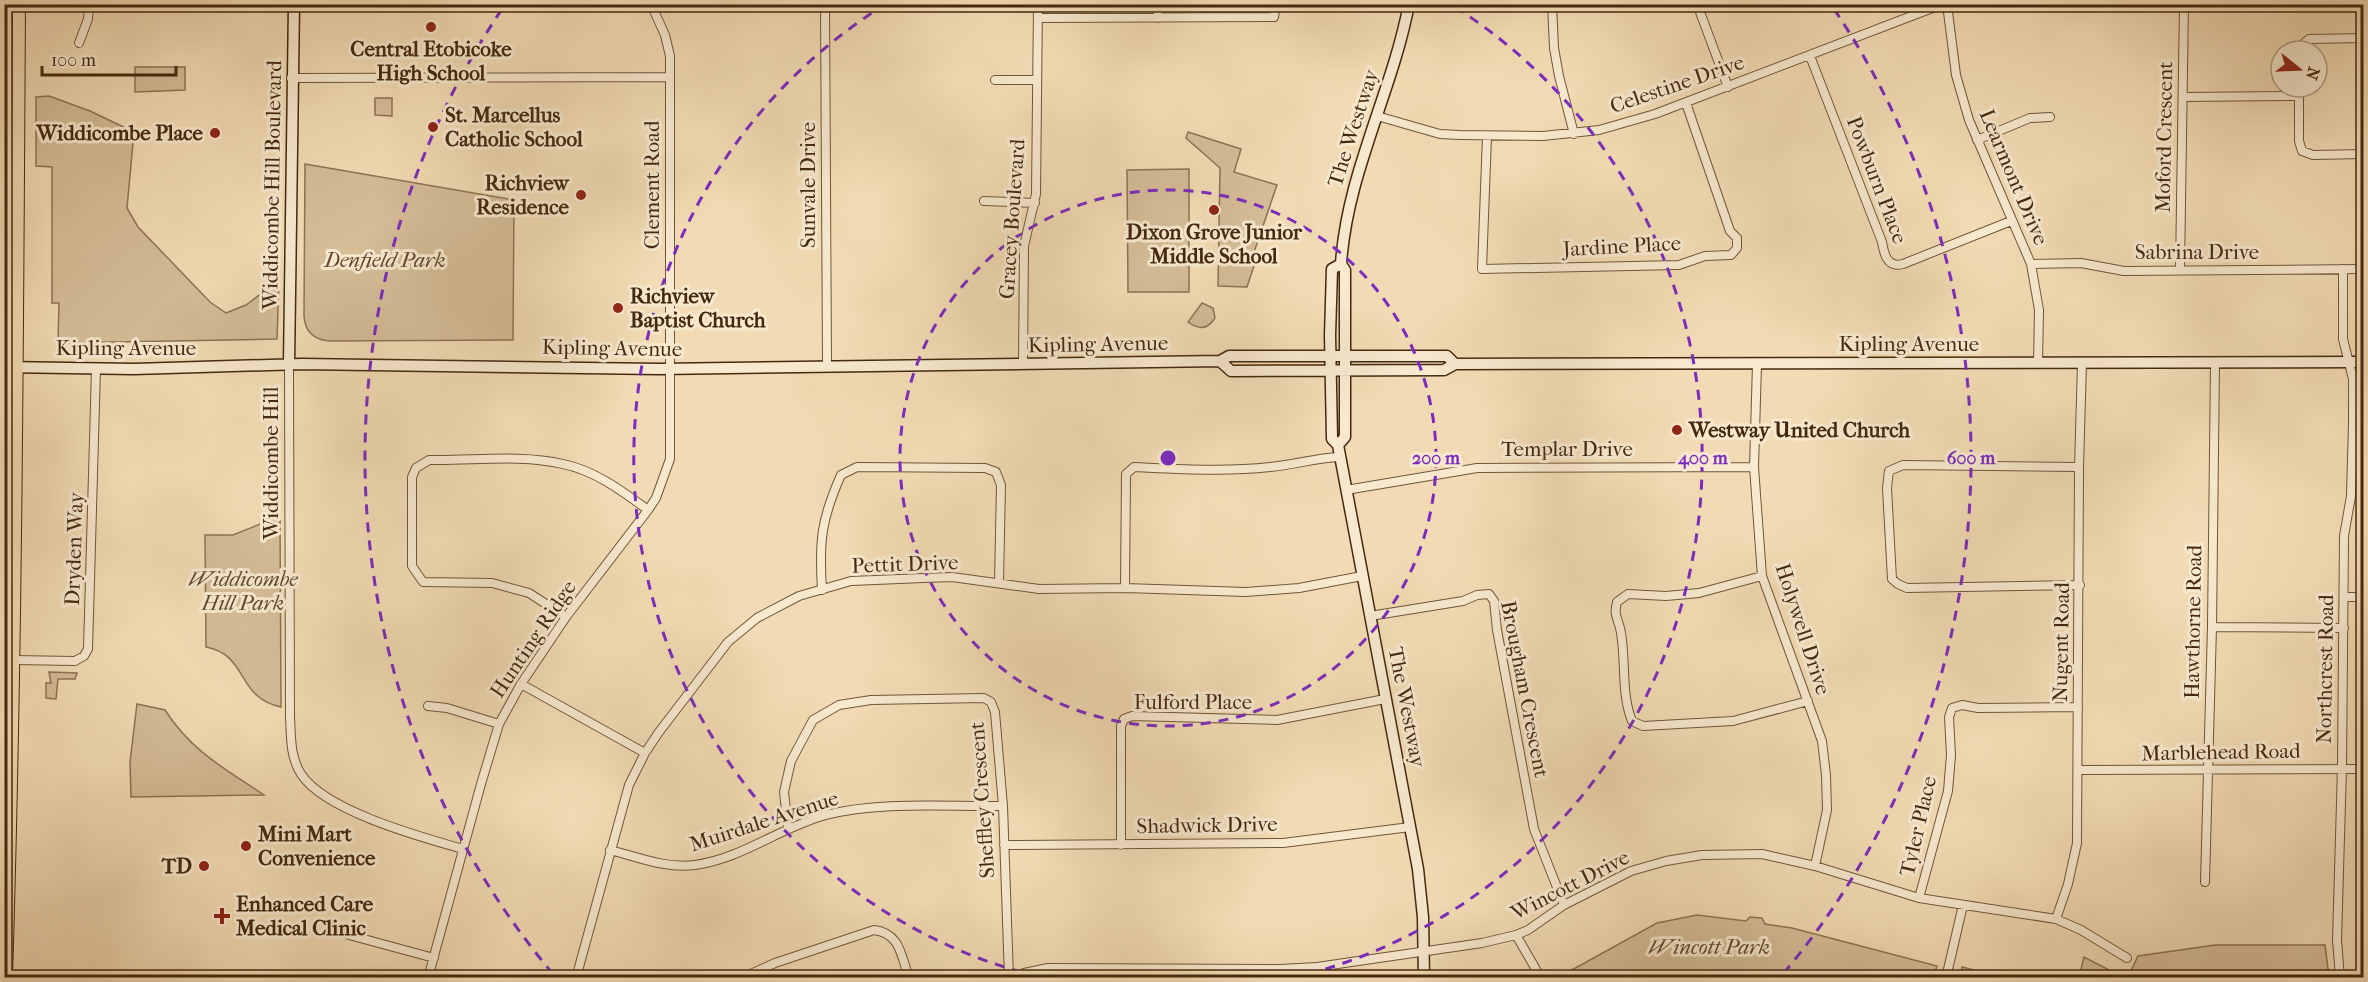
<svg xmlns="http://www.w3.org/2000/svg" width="2368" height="982" font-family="'IM FELL French Canon',serif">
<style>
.green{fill:#d5bd98;stroke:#8d7354;stroke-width:1.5}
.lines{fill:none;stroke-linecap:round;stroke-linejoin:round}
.street-casing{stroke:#705638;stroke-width:10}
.secondary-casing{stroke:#45290f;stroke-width:13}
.primary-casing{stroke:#45290f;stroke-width:14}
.street{stroke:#f7e8ce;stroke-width:8}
.secondary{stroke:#f7e8ce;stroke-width:10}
.primary{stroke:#f2dbb4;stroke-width:12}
.ring{fill:none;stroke:#7b2cbf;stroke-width:3;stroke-dasharray:10 8}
.poi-dot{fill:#8f2418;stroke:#f7e8ce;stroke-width:2}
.labels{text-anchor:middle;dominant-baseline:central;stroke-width:6;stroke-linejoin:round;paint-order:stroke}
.poi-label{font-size:21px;font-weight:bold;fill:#45290f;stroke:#f7e8ce;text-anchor:start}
.street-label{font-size:21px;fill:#45290f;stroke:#f7e8ce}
.park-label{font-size:21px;font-style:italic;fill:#62472a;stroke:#f7e8ce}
.centre{fill:#7b2cbf;stroke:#f7e8ce;stroke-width:3}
.ring-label{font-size:18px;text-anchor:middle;font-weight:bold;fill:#7b2cbf;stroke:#f7e8ce;stroke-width:6;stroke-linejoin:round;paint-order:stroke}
</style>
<rect width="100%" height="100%" fill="#f2dbb4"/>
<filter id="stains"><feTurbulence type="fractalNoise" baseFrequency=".00333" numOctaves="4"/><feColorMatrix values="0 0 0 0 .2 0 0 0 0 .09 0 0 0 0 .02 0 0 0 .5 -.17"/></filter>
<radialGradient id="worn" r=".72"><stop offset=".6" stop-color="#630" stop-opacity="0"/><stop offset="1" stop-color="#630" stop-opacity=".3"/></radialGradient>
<path class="green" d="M135 67H185V90L135 92Z
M49 96 90 111 134 132 127 208 138 227 210 302 226 313 246 305 279 280 277 339 58 343 59 303H52V167L36 166V97Z
M375 98H392V116L375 115Z
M1188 132 1241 149 1234 172 1277 185 1253 255 1257 257 1247 287 1218 286 1220 168 1186 138Z
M305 164 514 200 513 340 330 341C314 340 305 332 304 316Z
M1189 169V292H1128L1127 170Z
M1202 303 1213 308 1215 318C1207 330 1199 330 1188 322Z
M280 516 281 707C236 698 249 655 206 647L205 535H233Z
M49 672 77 673 75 679H58L56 699 46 698V683H51Z
M137 704 165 710C192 752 224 768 264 795L131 797 130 762Z
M1697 915 1746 921 1750 917 1762 918 1765 924 1792 928 1937 966 1933 978 1559 977 1657 923Z
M2215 945H2325L2329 977H2079L2084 957 2111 971H2126L2130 973 2138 956Z
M1962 967 2001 977H1960Z"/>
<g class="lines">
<defs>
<path id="street" d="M825 4 827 365
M1552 4 1554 48 1559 76 1574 134
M1697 4 1728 87
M1947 4 1956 75 1969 120 2031 264 2039 310 2038 363
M1039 18 1274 17 1276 4
M1158 18V4
M79 43 88 19 89 4
M2300 51 2302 45 2309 39 2364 38
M1810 56 1882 242C1884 254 1887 268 1903 264L2011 221
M291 78 670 77
M995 80H1036
M2299 87V141L2302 151 2313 155 2364 154
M2183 97 2299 96
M1377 116 1440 134 1460 135 1543 136 1599 130 1655 114 1943 4
M1487 136 1482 269 1679 265 1705 256 1731 255 1737 248V238L1730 231 1686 103
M1977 140 2030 118 2050 117
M984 201 1035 203
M2031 264 2081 263 2124 271 2364 269
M2180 270 2184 4
M1023 364 1024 246 1036 194 1038 4
M1757 364 1754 467 1762 576 1822 741 1826 775 1827 810 1815 866
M289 365 290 716C291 736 290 757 301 774 325 811 421 837 463 849
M2079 467 1903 465 1889 471 1887 488 1892 579 1898 584 1907 588 2080 585
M1346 490 1477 468 1754 467
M1762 576 1699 593 1666 596 1628 594 1617 602C1613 617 1619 619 1621 633 1626 662 1621 694 1632 721L1643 726 1733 721 1808 701
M1125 588 1126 474 1134 467C1179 469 1225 472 1270 467 1293 465 1316 458 1339 457
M822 590C819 541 821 520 841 475L857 467 985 468 996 472 1001 485 999 583
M2344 597H2364
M1370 616 1463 601 1477 595 1489 594 1494 601 1497 630 1534 829 1564 905
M566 617 529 593 492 583 423 582 412 566V477L416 468 429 460C473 461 520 454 563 464 596 471 622 491 648 510
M2212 627 2344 628
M13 660 75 661 84 656 88 649 96 369
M521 684 645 753
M428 706 447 708 499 724
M2079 770 2364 769
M788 828 784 792 791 761 813 720 839 705 871 700 984 698 991 702 995 712 1003 806 1009 978
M1004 845 1283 843 1410 827
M1121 845V726L1124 719 1132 716 1277 720 1385 699
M610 850C637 857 667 869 695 865 741 859 781 827 826 815 880 801 948 807 1003 806
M2205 882 2212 627 2215 363
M1919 898 1948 791 1951 755 1949 717 1952 708 1962 705 1978 708 2078 707
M2056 919 2068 884 2077 843 2079 467 2082 363
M349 935 434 958
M1516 935 1541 978
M428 978 481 784 499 724 521 684 566 617 648 510 656 498 670 459V56L665 35 651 4
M576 978 629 785 645 753 659 732 728 642 757 618 799 596 851 581 923 578 952 577 1039 589 1125 588 1246 592 1299 588 1362 576
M742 978 775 963 874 930C900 933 901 955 909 978
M1016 978 1024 973 1048 968 1280 969 1317 967 1482 943 1516 935 1528 930 1564 905 1631 871 1666 861 1702 855 1762 854 1815 866 1919 898 2056 919 2081 930 2127 958
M1946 978 1963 905
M2340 978 2337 940 2342 768 2344 536 2351 496 2353 423V379L2343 339V269"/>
<path id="secondary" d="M1341 264 1332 269 1330 335 1332 439 1338 445 1418 869 1423 917 1424 978
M1220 361 1231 371 1444 370 1455 364 2364 362
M289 365 294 4
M4 367 134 369 301 364 659 369 1220 361 1229 356H1447L1455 364
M1338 445 1345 437V270L1341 264C1347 173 1392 93 1409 4"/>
<path id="primary" d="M6 978C16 653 17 329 19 4"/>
</defs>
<use href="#street" class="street-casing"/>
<use href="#secondary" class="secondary-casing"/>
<use href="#primary" class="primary-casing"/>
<use href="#street" class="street"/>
<use href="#secondary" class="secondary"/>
<use href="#primary" class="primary"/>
</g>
<g class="ring">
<circle cx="1168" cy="458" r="268"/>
<path d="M1039 977A535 535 0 0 1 881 7M1455 7A535 535 0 0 1 1297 977"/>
<path d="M553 974A803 803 0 0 1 502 9M1834 9A803 803 0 0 1 1783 974"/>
</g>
<g class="poi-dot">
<circle cx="431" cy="27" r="6"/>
<circle cx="433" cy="127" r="6"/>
<circle cx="215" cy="133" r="6"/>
<circle cx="581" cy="195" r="6"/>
<circle cx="1214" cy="210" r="6"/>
<circle cx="618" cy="308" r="6"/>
<circle cx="1677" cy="430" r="6"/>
<circle cx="246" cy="846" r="6"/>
<circle cx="204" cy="866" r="6"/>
<path d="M219 907h6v6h6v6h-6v6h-6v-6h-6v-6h6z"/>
</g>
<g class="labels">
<g class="poi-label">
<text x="431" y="49" text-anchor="middle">Central Etobicoke<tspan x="431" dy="24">High School</tspan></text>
<text x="445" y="115">St. Marcellus<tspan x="445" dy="24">Catholic School</tspan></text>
<text x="203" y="133" text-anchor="end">Widdicombe Place</text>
<text x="569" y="183" text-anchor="end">Richview<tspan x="569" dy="24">Residence</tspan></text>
<text x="1214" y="232" text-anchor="middle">Dixon Grove Junior<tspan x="1214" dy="24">Middle School</tspan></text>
<text x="630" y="296">Richview<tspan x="630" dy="24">Baptist Church</tspan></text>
<text x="1689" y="430">Westway United Church</text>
<text x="258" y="834">Mini Mart<tspan x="258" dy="24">Convenience</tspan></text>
<text x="192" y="866" text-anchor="end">TD</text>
<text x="236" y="904">Enhanced Care<tspan x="236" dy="24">Medical Clinic</tspan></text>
</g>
<g class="street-label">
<text transform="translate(1677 84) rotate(-19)">Celestine Drive</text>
<text transform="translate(1353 128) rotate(-72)">The Westway</text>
<text transform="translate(2164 137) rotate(-89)">Moford Crescent</text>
<text transform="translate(2014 177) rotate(67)">Learmont Drive</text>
<text transform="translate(1877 180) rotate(69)">Powburn Place</text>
<text transform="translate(272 185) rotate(-89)">Widdicombe Hill Boulevard</text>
<text transform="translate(652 185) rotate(-90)">Clement Road</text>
<text transform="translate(808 185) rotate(-90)">Sunvale Drive</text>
<text transform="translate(1012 219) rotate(-86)">Gracey Boulevard</text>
<text transform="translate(1622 246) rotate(-3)">Jardine Place</text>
<text x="2197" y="252">Sabrina Drive</text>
<text transform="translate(1098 344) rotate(-1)">Kipling Avenue</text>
<text x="1909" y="344">Kipling Avenue</text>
<text x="126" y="348">Kipling Avenue</text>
<text transform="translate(612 348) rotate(1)">Kipling Avenue</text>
<text x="1567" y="449">Templar Drive</text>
<text transform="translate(271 463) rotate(-90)">Widdicombe Hill</text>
<text transform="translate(74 549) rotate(-88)">Dryden Way</text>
<text transform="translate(905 564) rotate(-2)">Pettit Drive</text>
<text transform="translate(2193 622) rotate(-89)">Hawthorne Road</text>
<text transform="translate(1803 629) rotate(72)">Holywell Drive</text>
<text transform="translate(533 639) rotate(-56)">Hunting Ridge</text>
<text transform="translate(2061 642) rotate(-89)">Nugent Road</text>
<text transform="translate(2325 669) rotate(-89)">Northcrest Road</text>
<text transform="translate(1525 689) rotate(79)">Brougham Crescent</text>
<text x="1193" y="702">Fulford Place</text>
<text transform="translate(1407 707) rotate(79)">The Westway</text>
<text transform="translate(2221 752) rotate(-1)">Marblehead Road</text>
<text transform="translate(982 800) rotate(-94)">Sheffley Crescent</text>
<text transform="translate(764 821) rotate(-18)">Muirdale Avenue</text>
<text transform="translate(1207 825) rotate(-1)">Shadwick Drive</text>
<text transform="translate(1918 826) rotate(-77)">Tyler Place</text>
<text transform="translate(1570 885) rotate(-27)">Wincott Drive</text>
</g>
<g class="park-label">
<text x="385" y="260">Denfield Park</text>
<text x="243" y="579">Widdicombe<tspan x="243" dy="24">Hill Park</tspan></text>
<text x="1709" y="947">Wincott Park</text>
</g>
</g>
<circle cx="1168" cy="458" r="9" class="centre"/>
<g class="ring-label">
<text x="1436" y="464">200 m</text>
<text x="1703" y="464">400 m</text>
<text x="1971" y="464">600 m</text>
</g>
<rect width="2368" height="982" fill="none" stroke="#f2dbb4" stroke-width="24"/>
<rect x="6" y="6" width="2356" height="970" fill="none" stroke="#45290f" stroke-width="3"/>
<rect x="12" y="12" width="2344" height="958" fill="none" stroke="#45290f" stroke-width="1.5"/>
<g transform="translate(2299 69) rotate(108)"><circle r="28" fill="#f7e8ce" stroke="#b09c82" stroke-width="1.5"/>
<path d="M0-4.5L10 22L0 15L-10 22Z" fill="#8f2418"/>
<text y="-9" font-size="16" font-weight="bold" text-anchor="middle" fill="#45290f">N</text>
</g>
<path d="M42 66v9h134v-9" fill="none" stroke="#45290f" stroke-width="3"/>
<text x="51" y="66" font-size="18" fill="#45290f" stroke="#f7e8ce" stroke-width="4.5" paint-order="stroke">100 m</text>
<rect width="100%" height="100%" filter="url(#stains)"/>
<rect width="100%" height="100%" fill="url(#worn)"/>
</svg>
